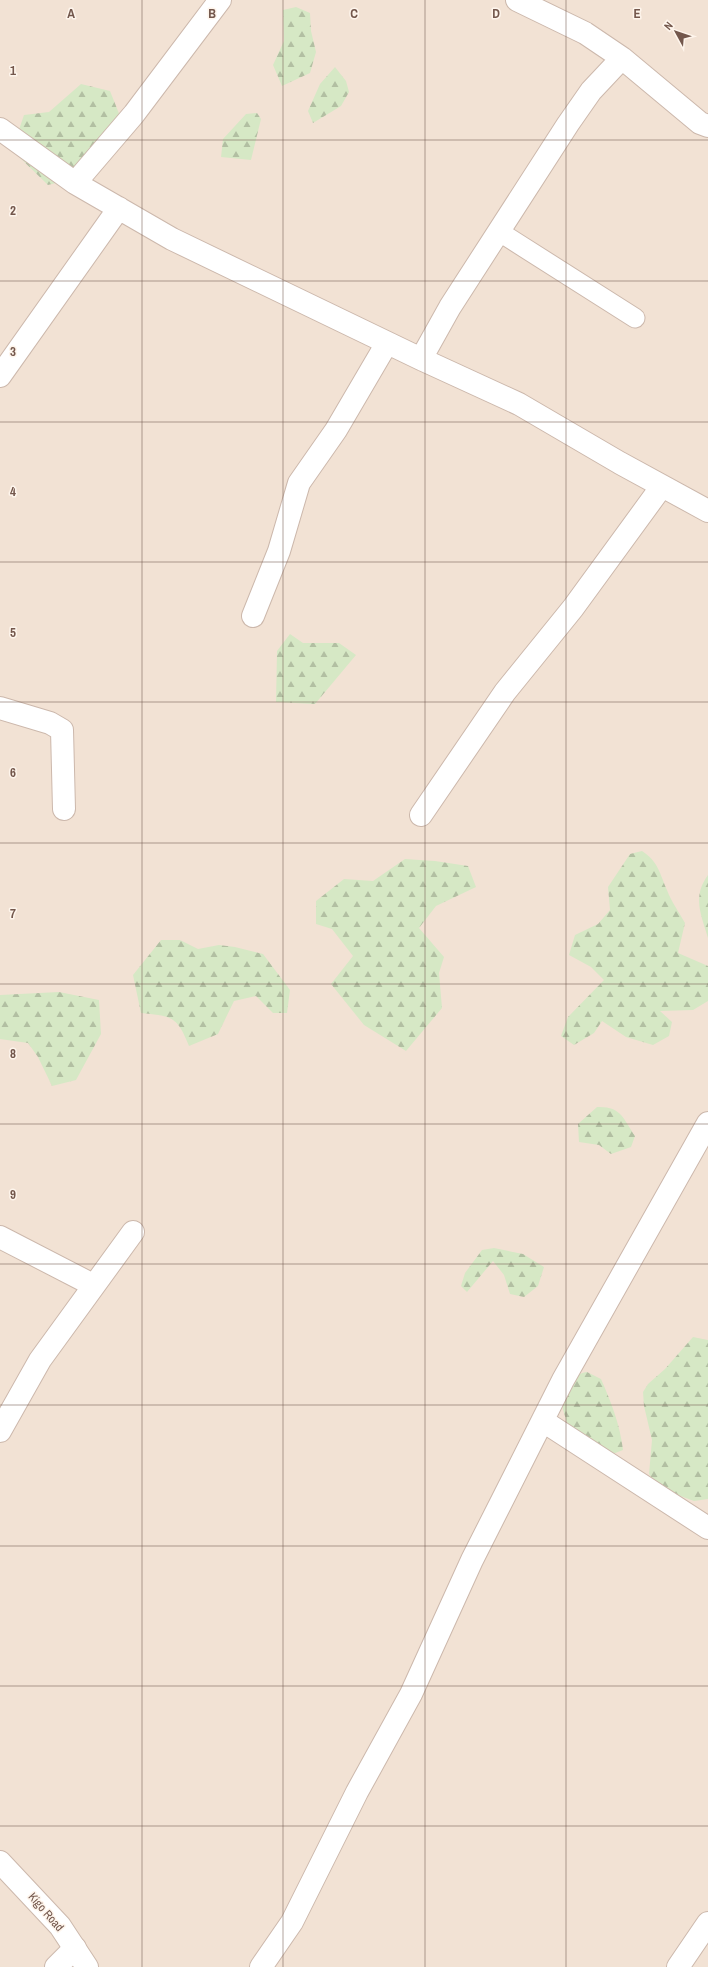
<svg xmlns="http://www.w3.org/2000/svg" width="708" height="1967" font-family="'Archivo Narrow',sans-serif">
<style>
.residential{fill:#f2e2d4}
.forest{fill:url(#forest-firs)}
.lines{fill:none;stroke-linecap:round;stroke-linejoin:round}
.service-casing{stroke:#ccb8ac;stroke-width:21}
.minor-casing{stroke:#ccb8ac;stroke-width:24}
.tertiary-casing{stroke:#ccb8ac;stroke-width:24}
.service{stroke:#fff;stroke-width:19}
.minor{stroke:#fff;stroke-width:22}
.tertiary{stroke:#fff;stroke-width:22}
.grid{fill:none;stroke:#73574c;stroke-width:1;stroke-opacity:0.55}
.labels{text-anchor:middle;dominant-baseline:central;stroke-width:3;stroke-linejoin:round;paint-order:stroke}
.street-label{font-size:12px;fill:#73574c;stroke:#fef5ec}
.grid-label{font-size:13px;text-anchor:middle;font-weight:bold;fill:#73574c;stroke:#fef5ec;stroke-width:3;stroke-linejoin:round;paint-order:stroke}
</style>
<defs>
<pattern id="forest-firs" width="22" height="20" patternUnits="userSpaceOnUse"><rect width="22" height="20" fill="#d6e8c5"/><path d="M5 1l3.5 6h-7zM16 11l3.5 6h-7z" fill="#b2bfa2"/></pattern>
</defs>
<rect width="100%" height="100%" fill="#fbf1e6"/>
<path class="residential" d="M0 0H708V1967H0Z"/>
<path class="forest" d="M296 7 310 13 311 31 316 52 310 73 282 86 273 65 284 41 283 10Z
M335 67 346 81 349 92 341 106 313 123 308 111 320 84Z
M81 84 110 91 120 116 90 174 48 185 12 150 24 115 49 112Z
M257 113 261 119 251 160 221 157 223 139 246 114Z
M290 634 303 643H339L356 655 315 704 276 702 277 651Z
M642 851C658 861 660 874 667 890 671 901 679 912 685 923L678 953 708 966V1001L693 1010 660 1011 672 1022 669 1036 653 1045 626 1037 602 1021 594 1033 574 1045 561 1036 568 1017 604 980 591 967 569 955 575 935 598 924 610 910 608 887 630 854Z
M405 859 435 861 468 866 476 887 436 906 419 928 444 957 439 973 442 1008 406 1051 364 1025 331 984 353 956 332 929 316 924V901L344 879 373 881Z
M708 875V938C701 914 692 897 708 875Z
M161 940H180L198 949 219 945 235 947 263 954 290 990 287 1013H273L256 996 234 1001 218 1034 189 1046C177 1016 172 1016 141 1013L133 975Z
M59 992 99 1000 101 1034 76 1080 52 1086 38 1057 28 1043 0 1039V995Z
M597 1107C621 1106 623 1118 635 1136L631 1147 611 1154 599 1145 579 1142 578 1124Z
M494 1248 523 1254 544 1267 538 1286 524 1297 510 1294 504 1275 493 1261 467 1292 461 1286 465 1273 482 1250Z
M693 1337 708 1340V1499L694 1501 659 1488 649 1474 652 1440 644 1406 643 1392 648 1384 665 1369Z
M587 1372 601 1379C611 1402 620 1424 623 1450L610 1455 568 1426 561 1403C568 1390 571 1374 587 1372Z"/>
<g class="lines">
<defs>
<path id="service" d="M498 231 635 318"/>
<path id="minor" d="M517 0 585 33 622 58
M0 129 75 183 172 239 421 359 519 404 620 463 708 511
M75 183 134 114 220 0
M421 359 450 307 568 124 591 91 622 58 700 123 708 126
M0 376 119 208
M253 616 279 551 299 483 336 430 387 343
M0 708 50 723 62 730 64 809
M421 815 505 692 573 608 662 486
M0 1237 93 1285
M543 1421 708 1528
M0 1431 40 1360 133 1232
M56 1967 75 1948
M261 1967 292 1922 357 1792 411 1694 472 1560 563 1380 708 1123
M678 1967 708 1923"/>
<path id="tertiary" d="M0 1862 60 1926 87 1967"/>
</defs>
<use href="#service" class="service-casing"/>
<use href="#minor" class="minor-casing"/>
<use href="#tertiary" class="tertiary-casing"/>
<use href="#service" class="service"/>
<use href="#minor" class="minor"/>
<use href="#tertiary" class="tertiary"/>
</g>
<path class="grid" d="M142 0V1967M283 0V1967M425 0V1967M566 0V1967M0 140H708M0 281H708M0 422H708M0 562H708M0 702H708M0 843H708M0 984H708M0 1124H708M0 1264H708M0 1405H708M0 1546H708M0 1686H708M0 1826H708"/>
<g class="labels">
<g class="street-label">
<text transform="translate(46 1912) rotate(49)">Kigo Road</text>
</g>
</g>
<g class="grid-label">
<text x="71" y="18">A</text>
<text x="212" y="18">B</text>
<text x="354" y="18">C</text>
<text x="496" y="18">D</text>
<text x="637" y="18">E</text>
<text x="13" y="75">1</text>
<text x="13" y="215">2</text>
<text x="13" y="356">3</text>
<text x="13" y="496">4</text>
<text x="13" y="637">5</text>
<text x="13" y="777">6</text>
<text x="13" y="918">7</text>
<text x="13" y="1058">8</text>
<text x="13" y="1199">9</text>
</g>
<g transform="translate(676 32) rotate(310)" stroke="#fef5ec" stroke-width="3" paint-order="stroke">
<path d="M0-3L7 15L0 10L-7 15Z" fill="#73574c"/>
<text y="-6" font-size="11" font-weight="bold" text-anchor="middle" fill="#73574c">N</text>
</g>
</svg>
